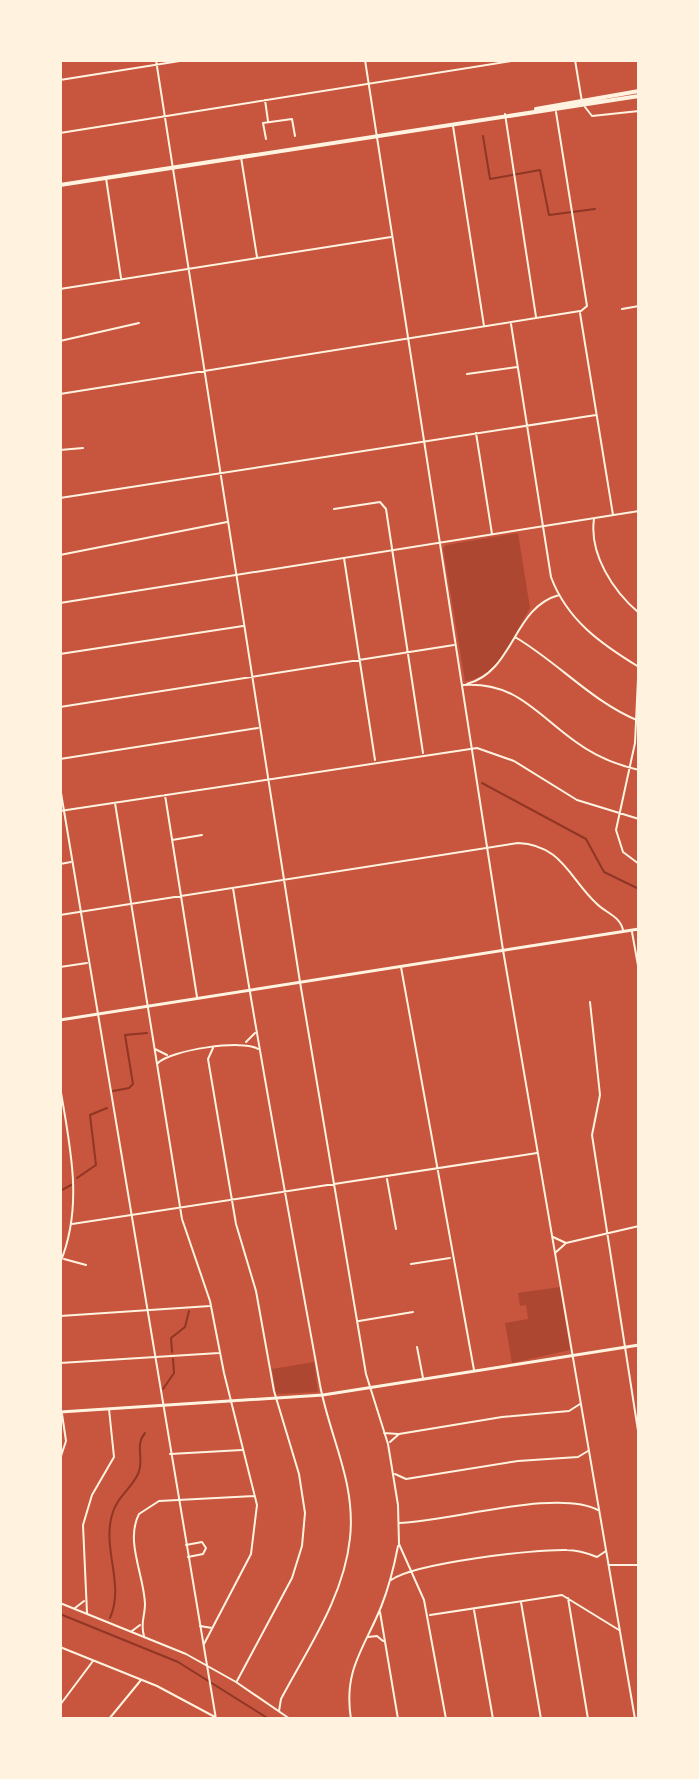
<svg xmlns="http://www.w3.org/2000/svg" width="699" height="1779" font-family="Signika,sans-serif">
<style>
.green{fill:#ae4732}
.lines{fill:none;stroke-linecap:round;stroke-linejoin:round}
.stream{stroke:#8f3625;stroke-width:2}
.minor{stroke:#fff3e0;stroke-width:2}
.tertiary{stroke:#fff3e0;stroke-width:2}
.secondary{stroke:#fff3e0;stroke-width:3}
.primary{stroke:#fff3e0;stroke-width:4}
</style>
<rect width="100%" height="100%" fill="#c8553d"/>
<path class="green" d="M518 533 530 608C514 634 500 677 465 681L443 548 446 545Z
M560 1287 570 1350 512 1363 505 1323 528 1319 526 1305 520 1306 518 1293Z
M314 1362 318 1392 276 1394 272 1369Z"/>
<g class="lines">
<path class="stream" d="M483 136 490 179 540 170 549 215 595 209
M482 783 586 839 604 872 639 889
M113 1091 129 1088 133 1084 125 1035 147 1033
M77 1178 96 1165 90 1115 107 1108
M60 1191 71 1185
M172 1352 171 1338 185 1327 189 1311
M163 1389 174 1373 173 1359
M60 1614 178 1662 269 1719
M110 1618C125 1584 102 1550 112 1515 116 1498 131 1489 138 1474 145 1459 134 1446 145 1433"/>
<path class="minor" d="M156 60 300 982 366 1374 388 1444 398 1505 399 1544 424 1600 446 1719
M575 60 582 102
M60 80 186 60
M265 100 268 121
M585 107 592 116 639 111
M556 112 587 306 581 311
M505 114 536 317
M453 126 484 326
M60 133 518 60
M266 139 263 123 292 119 295 136
M241 157 257 257
M106 178 121 278
M60 289 391 237
M622 309 639 306
M580 313 613 515
M511 324 551 577C567 620 601 644 639 667
M60 341 139 323
M467 374 517 367
M60 394 580 311
M476 433 492 534
M60 450 83 448
M60 498 596 415
M334 509 380 502 386 509 423 753
M594 519C589 554 613 591 639 613
M60 555 227 522
M344 558 375 760
M515 637C559 663 592 702 639 721
M60 654 243 626
M639 657 635 743 616 830 623 852 639 864
M467 684C515 671 512 608 559 595
M462 685C516 681 536 714 576 742 595 756 617 765 639 770
M60 707 454 645
M60 759 258 728
M165 795 197 997
M115 803 182 1219 210 1301 224 1373 257 1505 251 1554 204 1644
M60 811 477 748 514 761 577 800 639 819
M172 840 202 835
M60 864 71 862
M233 888C259 1055 290 1219 320 1385 330 1438 356 1482 350 1538 344 1597 308 1648 281 1699L279 1711
M60 915 518 843C562 845 569 878 597 904 606 913 620 916 623 930
M632 932 639 971
M60 967 87 963
M401 967 474 1370
M590 1002 600 1095 592 1135 639 1437
M246 1042 255 1033
M213 1048 208 1059 236 1224 256 1291 274 1391 299 1474 305 1513 302 1546 292 1578 237 1681
M155 1049 167 1055
M158 1063C170 1050 244 1039 258 1049
M60 1087C70 1146 84 1206 60 1263
M639 1115V1138
M387 1179 396 1229
M72 1224 537 1153
M553 1237 566 1243 639 1226
M555 1253 565 1244
M64 1259 86 1265
M411 1264 450 1258
M60 1316 210 1306
M359 1321 413 1312
M417 1347 423 1378
M60 1363 219 1353
M384 1433 398 1434
M390 1442 399 1434 502 1417 569 1411 580 1404
M170 1454 242 1450
M60 1459 66 1441 62 1414
M395 1474 406 1479 518 1461 578 1457 588 1451
M399 1523C449 1522 557 1488 598 1510
M186 1545 202 1542 206 1548 203 1554 188 1557
M609 1565H639
M391 1580C415 1563 535 1549 567 1550 578 1550 587 1553 597 1557L606 1551
M568 1598 588 1719
M521 1602 541 1719
M75 1608 84 1601
M474 1610 493 1719
M380 1612 398 1719
M87 1613 83 1525 92 1495 114 1457 109 1409
M430 1615 562 1595 619 1630
M200 1626 212 1628
M132 1631 140 1625
M144 1636C140 1624 145 1616 145 1604 144 1575 125 1541 139 1514L159 1501 254 1496
M368 1637 377 1636 383 1641
M60 1647 157 1686 215 1717
M60 1705 93 1661
M109 1719 141 1680
M351 1719C343 1670 364 1649 381 1607 389 1587 394 1567 398 1546"/>
<path class="tertiary" d="M365 60 503 950 635 1719
M60 603 639 511
M60 787 216 1719
M60 1603 186 1654 236 1682 290 1719"/>
<path class="secondary" d="M60 1020 639 929
M60 1412 323 1395 639 1345"/>
<path class="primary" d="M536 109 639 91
M60 185 639 96"/>
</g>
<rect width="699" height="1779" fill="none" stroke="#fff3e0" stroke-width="124"/>
</svg>
